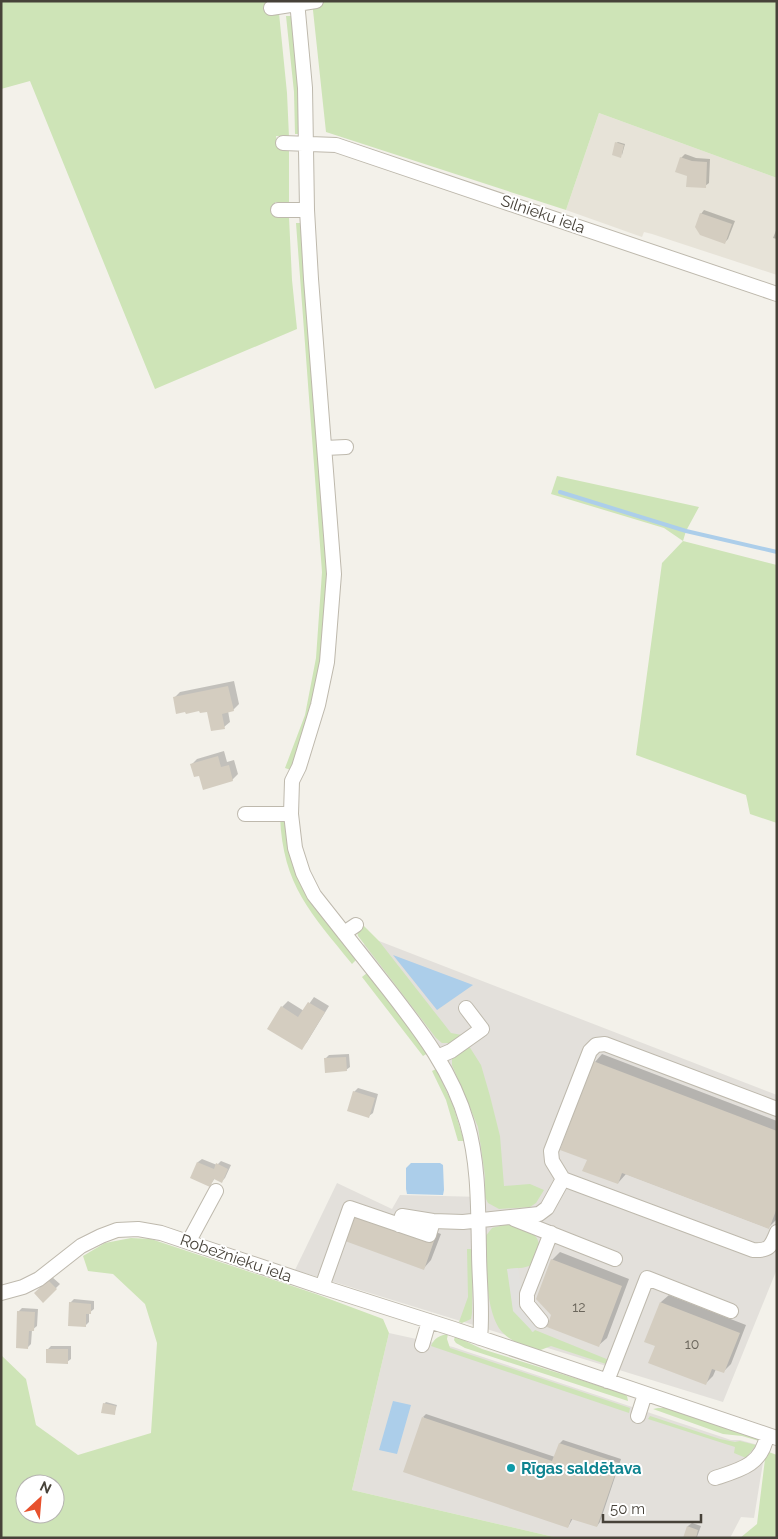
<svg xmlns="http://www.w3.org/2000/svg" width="778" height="1539" font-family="Raleway,sans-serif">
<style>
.residential{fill:#e7e3d8}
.industrial{fill:#e3e0db}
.green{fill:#cee4b7;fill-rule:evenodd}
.parking{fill:#e2e1de}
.water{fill:#acceea}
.shadow{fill:#0003}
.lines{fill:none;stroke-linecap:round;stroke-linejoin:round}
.stream{stroke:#acceea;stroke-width:4}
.building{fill:#d4cdc0}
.minor-casing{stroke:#beb9ad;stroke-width:16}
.minor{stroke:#fff;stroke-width:14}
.culture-dot{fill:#0f9aa8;stroke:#fff;stroke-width:2}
.labels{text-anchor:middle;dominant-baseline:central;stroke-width:4;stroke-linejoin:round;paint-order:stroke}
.number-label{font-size:14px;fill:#6a655b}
.street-label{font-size:16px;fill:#474239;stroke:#fff}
.culture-label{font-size:16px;font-weight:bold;fill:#0d838f;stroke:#fff;text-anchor:start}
</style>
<rect width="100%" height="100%" fill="#f3f1ea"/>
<path class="residential" d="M599 113 777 178V275L652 234 644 232 642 237 566 210Z"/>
<path class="industrial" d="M379 941 777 1095V1269L723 1402 295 1270 337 1183 392 1209 400 1195 483 1197 479 1146 471 1115 450 1063 435 1039 362 945Z
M389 1333 453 1347 731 1440H740L758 1445 765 1450 754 1518 741 1517 730 1538H558L352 1490Z"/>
<path class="green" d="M1 1H273L266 3 268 13H279L287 93 289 137 276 136 279 148H289V202H275V216L289 217 292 280 297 329 155 389 30 81 1 89Z
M312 1H777V178L599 113 566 210 326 132Z
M286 16H292L296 48 301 134H295L294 92Z
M296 223H302C306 307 314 391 320 476 325 543 332 608 319 675 312 707 301 739 291 770L285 768 305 715 316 658 322 572Z
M557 476 699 507 686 531 683 541 777 565V823L750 814 746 795 636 755 662 563 683 541 664 528 551 494Z
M280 817 285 818 289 849 311 902 356 960 352 964C311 913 283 886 280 817Z
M364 926 379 941 451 1033 462 1035 481 1065 490 1096 500 1136 504 1186 530 1184 544 1190 536 1203 530 1207 499 1209 488 1203 485 1197V1176L478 1127 452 1065V1059L456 1054 451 1051 448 1043H442L436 1038 358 936 357 932Z
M367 973 428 1053 423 1056 362 977Z
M436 1069 453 1105 464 1141H458L446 1100 432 1071Z
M507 1224C515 1227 526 1229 533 1234 543 1241 540 1259 531 1265 524 1269 515 1268 507 1269L532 1332 535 1330 609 1360 606 1364 551 1346 538 1351C526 1347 512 1342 503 1333 485 1315 486 1262 485 1237L492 1228Z
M131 1238 151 1239 316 1294 383 1319 389 1333 352 1490 558 1538H1V1349L2 1356 26 1379 36 1425 78 1455 151 1433 157 1343 145 1304 113 1274 88 1271 83 1256 105 1243ZM25 1484H55V1514H25Z
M467 1249H473L472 1313 471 1319 462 1323 459 1322 468 1297Z
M448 1334 447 1339 450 1348 630 1408 629 1413 431 1346C434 1338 440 1335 448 1334Z
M455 1336 482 1349 622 1393 627 1396 628 1401 465 1348 456 1343 454 1340Z
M658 1408H666L760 1438 759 1441 742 1436 723 1434 653 1409Z
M650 1416 720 1439 735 1442 740 1441 756 1445 746 1458 734 1453 735 1447 648 1419Z
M766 1451 777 1455V1538H740L757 1524Z"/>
<path class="parking" d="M518 1268 525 1306 540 1324 533 1332 513 1311 507 1269Z"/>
<path class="water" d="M393 955 473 985 437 1010Z
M411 1163H440L443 1165 444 1190 443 1195 407 1194 406 1189V1168Z
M393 1401 411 1405 397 1454 379 1450Z"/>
<path class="shadow" d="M618 142 625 144 622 155 616 143Z
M685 154 696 158 710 159 709 183 705 186 688 175 681 158Z
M704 210 735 221 728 239 725 242 701 214Z
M777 228V239L773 238Z
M234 681 239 704 233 710 228 711 230 722 224 727 208 710H200L174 698 180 692Z
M224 751 227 762 234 760 238 774 232 780 200 774 192 764 197 759Z
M314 997 329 1006 307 1042 301 1048 282 1007 288 1001 304 1011Z
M349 1054 350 1067 346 1070 325 1059 329 1055Z
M602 1054 777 1121 776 1220 768 1228 626 1174 618 1183 588 1159 595 1062Z
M358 1088 378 1094 373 1113 369 1116 354 1092Z
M202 1159 217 1165 221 1161 231 1165 225 1178 222 1181 215 1178 210 1185 192 1177 198 1162Z
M364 1206 441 1234 431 1260 424 1268Z
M560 1252 629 1279 607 1338 599 1345 553 1315 552 1260Z
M52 1277 60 1284 43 1301 36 1293Z
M669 1295 746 1325 731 1364 723 1372 716 1369 713 1376 705 1384 656 1345 646 1341 661 1302Z
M74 1299 94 1301V1309L89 1313V1322L85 1326 70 1303Z
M22 1308 38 1309 37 1326 32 1330 31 1344 28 1347 18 1312Z
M51 1346H71V1359L67 1362 48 1349Z
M106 1402 117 1405 114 1414 104 1404Z
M426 1414 555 1457 560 1443 563 1440 621 1459 600 1522 597 1526 573 1518 568 1527 423 1417Z
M692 1523 701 1526 697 1537 699 1538H684L688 1526Z"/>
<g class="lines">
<path class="stream" d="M560 492 686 531 777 552"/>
</g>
<path class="building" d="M615 142 624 145 621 158 612 155Z
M680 157 692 161 707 162 706 188 686 187 687 176 675 172Z
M700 213 732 224 725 244 700 235 695 227Z
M228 686 234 711 222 714 225 729 211 731 207 712 200 713 199 711 186 714 185 712 176 714 173 697Z
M218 756 221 767 229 765 233 781 203 790 199 776 194 777 190 764Z
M308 1002 325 1012 302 1050 267 1029 281 1006 298 1017Z
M346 1057 347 1071 325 1073 324 1058Z
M593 1061 777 1131V1208L769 1229 622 1173 618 1184 582 1171 587 1160 560 1150Z
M353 1091 375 1098 369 1118 347 1111Z
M197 1162 214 1169 216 1163 228 1169 222 1183 214 1179 210 1187 190 1178Z
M355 1213 434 1241 424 1270 345 1241Z
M551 1259 622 1286 599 1347 547 1327 551 1315 536 1299Z
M48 1280 57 1289 43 1303 34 1293Z
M69 1302 91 1304V1314H86V1327L68 1326Z
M660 1302 740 1333 724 1373 712 1369 706 1385 648 1363 655 1346 644 1342Z
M17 1311 35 1312 34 1331H29L28 1349 16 1348Z
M46 1349H68V1364L46 1363Z
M103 1403 116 1406 115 1415 101 1413Z
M422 1417 552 1461 559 1443 619 1463 597 1527 571 1519 568 1528 403 1472Z
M687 1526 698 1530 696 1538H683Z"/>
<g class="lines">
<defs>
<path id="minor" d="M297 1 305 88 307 210 311 279 334 574 327 662 318 705 299 767 292 781 291 814 295 848 303 873 314 895C339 927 364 958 389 990 421 1031 453 1073 467 1123 479 1164 478 1209 479 1251 479 1280 483 1309 480 1338
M271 8 316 1
M283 143 336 145 777 294
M278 210H307
M325 448 346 447
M245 814H291
M344 933 356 925
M437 1057 451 1051 482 1029 466 1008
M777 1109 605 1044 596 1045 590 1051 551 1151 552 1161 563 1179 753 1250C769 1251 771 1247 777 1232
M514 1219 615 1259
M399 1225 402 1216 433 1221 463 1222 539 1214 547 1208 563 1179
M189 1241 216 1191
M322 1287 350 1208 429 1235 433 1221
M1 1293 23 1287 39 1279 81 1246 101 1236 117 1230 138 1229 161 1233 322 1287 454 1329 777 1438
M541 1321 527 1304V1294L551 1233
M422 1345 429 1321
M607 1381 647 1278 731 1311
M638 1416 645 1394
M715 1478C740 1470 762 1465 767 1435"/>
</defs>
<use href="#minor" class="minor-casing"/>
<use href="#minor" class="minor"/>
</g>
<circle class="culture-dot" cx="511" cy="1468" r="5"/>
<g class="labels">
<g class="number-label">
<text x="579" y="1307">12</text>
<text x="692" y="1344">10</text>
</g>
<g class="street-label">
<text transform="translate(543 214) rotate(19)">Silnieku iela</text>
<text transform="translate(236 1258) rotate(19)">Robežnieku iela</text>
</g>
<g class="culture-label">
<text x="521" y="1468">Rīgas saldētava</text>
</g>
</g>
<rect width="778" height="1539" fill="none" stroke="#474239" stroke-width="5"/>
<g transform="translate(40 1499) rotate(26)"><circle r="24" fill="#ffffff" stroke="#b5b3b0"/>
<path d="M0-4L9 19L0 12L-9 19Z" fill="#e7512d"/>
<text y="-8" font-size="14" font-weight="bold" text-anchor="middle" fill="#474239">N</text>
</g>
<path d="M603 1514v8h98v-8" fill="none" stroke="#474239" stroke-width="2.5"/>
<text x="610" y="1514" font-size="15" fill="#474239" stroke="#ffffff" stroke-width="4" paint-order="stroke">50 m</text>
</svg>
